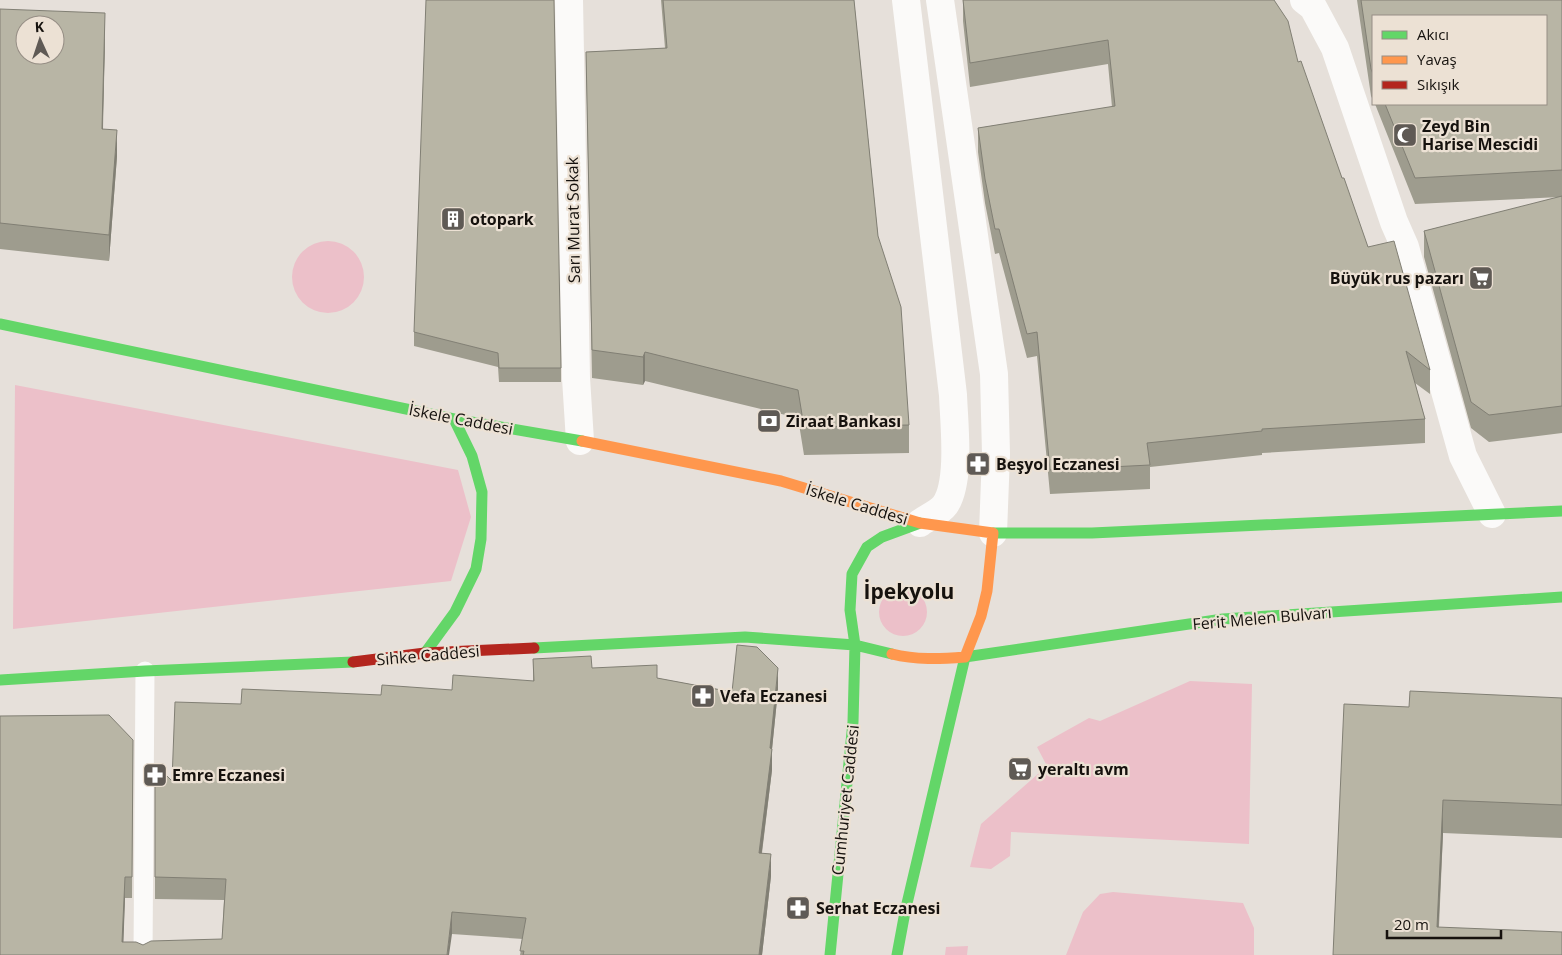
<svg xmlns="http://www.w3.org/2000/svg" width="1562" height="955" font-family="'Open Sans',sans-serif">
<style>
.green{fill:#ecc0c9}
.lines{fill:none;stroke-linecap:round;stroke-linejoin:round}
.lane{stroke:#fbfaf9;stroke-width:19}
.street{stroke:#fbfaf9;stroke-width:28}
.fast{stroke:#63d668;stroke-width:11}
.slow{stroke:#ff974d;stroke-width:11}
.jam{stroke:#b3261e;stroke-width:11}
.wall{fill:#9e9c8e}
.shaded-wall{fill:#817f74}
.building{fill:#b8b5a5;stroke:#817f74;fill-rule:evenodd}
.labels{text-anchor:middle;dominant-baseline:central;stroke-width:4.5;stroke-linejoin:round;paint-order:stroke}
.poi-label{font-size:16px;font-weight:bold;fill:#16120e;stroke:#ece1d4;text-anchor:start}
.street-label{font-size:16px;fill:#16120e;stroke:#ece1d4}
.district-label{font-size:21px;font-weight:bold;fill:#16120e;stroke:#ece1d4}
</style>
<rect width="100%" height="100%" fill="#e6e0da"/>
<path class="green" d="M292 277a36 36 0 1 1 72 0a36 36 0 1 1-72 0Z
M15 385 458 470 471 517 451 581 13 629Z
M879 612a24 24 0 1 1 48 0a24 24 0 1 1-48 0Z
M1190 681 1252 684 1249 844 1011 832 1010 856 991 869 970 867 981 824 1047 766 1037 747 1089 718 1100 721Z
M1113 892 1243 903 1254 928V955H1066L1083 912 1100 894Z
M968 946 967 955H945L946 947Z"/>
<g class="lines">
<path class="lane" d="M143 955 145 671"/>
<path class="street" d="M569 0 576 378 580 441
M906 0 953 395C954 423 961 482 945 505 940 512 927 518 920 523
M940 0 994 374 996 454 993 533
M1304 0 1313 7 1335 48 1394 222 1405 247 1463 456 1492 514"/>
<path class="fast" d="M0 324 454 419 582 441
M993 533H1092L1562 511
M534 648 745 637 855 645
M425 653 455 612 476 569 481 539 482 492 472 456 454 419
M892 654 855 645 850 610 852 574 867 547 882 537 920 523
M965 657 1223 619 1562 597
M0 680 145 671 353 662
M830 955 853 722 855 645
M897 955 905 912 965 657"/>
<path class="slow" d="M582 441 781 481 920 523
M892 654C916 660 940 659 965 657L981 616 987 591 993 533 920 523"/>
<path class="jam" d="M353 662 425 653 534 648"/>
</g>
<path class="wall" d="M661 0H854L878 236 909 425V453L804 455 798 418 645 381 643 385 592 378 586 52 665 48Z
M963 0 1298 62 1368 247 1430 370V394L1415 383 1425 419V443L1262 453V455L1150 467V489L1050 494 1037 356 1027 358 999 253 995 254 985 203 978 152V128L1112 107 1108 64 970 87 963 21Z
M1357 0H1562V433L1489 442 1471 428 1424 257V231L1560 197 1415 204 1375 104H1546L1373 16V100L1371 96Z
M0 9 105 39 103 129 117 156 109 261 0 249Z
M414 332 561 368V382H499L498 367 414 346Z
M533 659 657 678 732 692 778 690 772 749V770L762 853 771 876 762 955H520L523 939 452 934 0 955 133 740 132 898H125L123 942 143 945 222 939 224 900 155 899V764L172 781 241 704 452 690 533 681Z
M1562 698V838L1443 833 1439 927 1333 955 1409 707Z"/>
<path class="shaded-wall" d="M105 13V39L102 155V129Z
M117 130V156L109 261V235Z
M645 352V381L643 385V357Z
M778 668V690L772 749V770L759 874V853Z
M1443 800V833L1437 955V927Z
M771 854V876L762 955H759Z
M125 877V898L123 955 122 942Z
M452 912V934L449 955H447Z"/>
<path class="building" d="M426 0H554L561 368H499L498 353 414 332Z
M663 0H854L878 236 901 307 909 425 804 427 798 390 645 352 643 357 592 350 586 52 667 48Z
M963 0H1274L1288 21 1298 62 1301 61 1342 178H1344L1368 247 1394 241 1430 370 1406 351 1425 419 1262 429V431L1147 443 1150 465 1050 470 1037 332 1027 334 999 229H995L985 179 978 128 1115 106 1108 40 970 63Z
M1361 0H1562V170L1415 178 1385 104H1546V16H1373V74L1371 69Z
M0 9 105 13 102 129 117 130 109 235 0 223ZM25 25H55V55H25Z
M1562 196V406L1489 415 1471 402 1424 231Z
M737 645 757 647 778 668 770 748 772 749 759 853 771 854 759 955H523L524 951H520L526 918 452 912 447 955H0V716L109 715 133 740 132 877H125L122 942H136L143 945 151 941 222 939 226 879 155 877V764L172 781 175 702 241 704 242 689 381 695 382 685 452 690 453 675 534 681 533 659 591 656 592 668 657 665V678L732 692Z
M1410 691 1562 698V805L1443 800 1437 927 1562 932V955H1333L1344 704 1409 707Z"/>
<defs>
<symbol id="mosque-square" viewBox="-11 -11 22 22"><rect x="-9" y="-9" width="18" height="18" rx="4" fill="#5f5a55" stroke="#ece1d4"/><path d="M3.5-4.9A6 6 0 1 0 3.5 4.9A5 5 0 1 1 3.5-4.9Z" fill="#fff"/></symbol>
<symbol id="building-square" viewBox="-11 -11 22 22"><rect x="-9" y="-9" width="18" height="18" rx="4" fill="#5f5a55" stroke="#ece1d4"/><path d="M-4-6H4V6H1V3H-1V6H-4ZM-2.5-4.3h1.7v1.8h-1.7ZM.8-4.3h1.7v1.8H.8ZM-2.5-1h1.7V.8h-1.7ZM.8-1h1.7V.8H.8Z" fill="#fff"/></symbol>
<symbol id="supermarket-square" viewBox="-11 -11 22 22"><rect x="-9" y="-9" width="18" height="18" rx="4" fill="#5f5a55" stroke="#ece1d4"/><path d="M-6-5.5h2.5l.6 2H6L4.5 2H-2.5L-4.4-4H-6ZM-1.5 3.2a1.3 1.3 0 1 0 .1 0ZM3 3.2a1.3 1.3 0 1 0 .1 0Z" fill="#fff"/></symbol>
<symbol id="bank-square" viewBox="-11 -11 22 22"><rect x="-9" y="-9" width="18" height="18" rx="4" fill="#5f5a55" stroke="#ece1d4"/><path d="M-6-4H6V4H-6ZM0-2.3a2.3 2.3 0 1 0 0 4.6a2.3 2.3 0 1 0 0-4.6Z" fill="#fff"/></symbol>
<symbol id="pharmacy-square" viewBox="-11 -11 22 22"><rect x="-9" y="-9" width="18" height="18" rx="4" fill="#5f5a55" stroke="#ece1d4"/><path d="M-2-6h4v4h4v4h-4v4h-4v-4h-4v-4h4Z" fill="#fff"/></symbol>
</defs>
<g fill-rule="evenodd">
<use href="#mosque-square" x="1391" y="121" width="28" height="28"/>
<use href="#building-square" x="439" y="205" width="28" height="28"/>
<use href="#supermarket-square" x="1467" y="264" width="28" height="28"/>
<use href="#bank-square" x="755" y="407" width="28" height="28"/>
<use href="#pharmacy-square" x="964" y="450" width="28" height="28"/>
<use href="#pharmacy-square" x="689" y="682" width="28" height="28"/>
<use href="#supermarket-square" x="1006" y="755" width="28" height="28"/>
<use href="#pharmacy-square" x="141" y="761" width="28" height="28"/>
<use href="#pharmacy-square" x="784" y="894" width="28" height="28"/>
</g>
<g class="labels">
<g class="poi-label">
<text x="1422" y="126">Zeyd Bin<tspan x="1422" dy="18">Harise Mescidi</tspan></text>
<text x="470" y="219">otopark</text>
<text x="1464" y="278" text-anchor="end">Büyük rus pazarı</text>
<text x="786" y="421">Ziraat Bankası</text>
<text x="996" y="464">Beşyol Eczanesi</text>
<text x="720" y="696">Vefa Eczanesi</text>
<text x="1038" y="769">yeraltı avm</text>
<text x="172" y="775">Emre Eczanesi</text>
<text x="816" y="908">Serhat Eczanesi</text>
</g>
<g class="street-label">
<text transform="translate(573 220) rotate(-91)">Sarı Murat Sokak</text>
<text transform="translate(461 419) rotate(11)">İskele Caddesi</text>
<text transform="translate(857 504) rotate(17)">İskele Caddesi</text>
<text transform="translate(1262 618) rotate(-5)">Ferit Melen Bulvarı</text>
<text transform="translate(428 655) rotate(-5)">Sıhke Caddesi</text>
<text transform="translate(845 800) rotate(-84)">Cumhuriyet Caddesi</text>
</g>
<g class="district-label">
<text x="909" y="591">İpekyolu</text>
</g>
</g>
<rect x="1372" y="15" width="175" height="90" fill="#ece1d4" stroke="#968e85"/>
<rect x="1382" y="31" width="25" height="8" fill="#63d668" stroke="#968e85"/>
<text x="1417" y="40" font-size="15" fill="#16120e">Akıcı</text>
<rect x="1382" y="56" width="25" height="8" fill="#ff974d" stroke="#968e85"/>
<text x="1417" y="65" font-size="15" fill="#16120e">Yavaş</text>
<rect x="1382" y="81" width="25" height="8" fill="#b3261e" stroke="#968e85"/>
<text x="1417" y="90" font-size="15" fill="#16120e">Sıkışık</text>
<g transform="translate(40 40) rotate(357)"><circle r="24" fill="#ece1d4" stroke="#968e85"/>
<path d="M0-4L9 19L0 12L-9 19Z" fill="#5f5a55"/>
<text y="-8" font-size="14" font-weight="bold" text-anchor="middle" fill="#16120e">K</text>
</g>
<path d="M1387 930v8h114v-8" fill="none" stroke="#16120e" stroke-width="2.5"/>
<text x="1394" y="930" font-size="15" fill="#16120e" stroke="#ece1d4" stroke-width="4" paint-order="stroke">20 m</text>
</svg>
